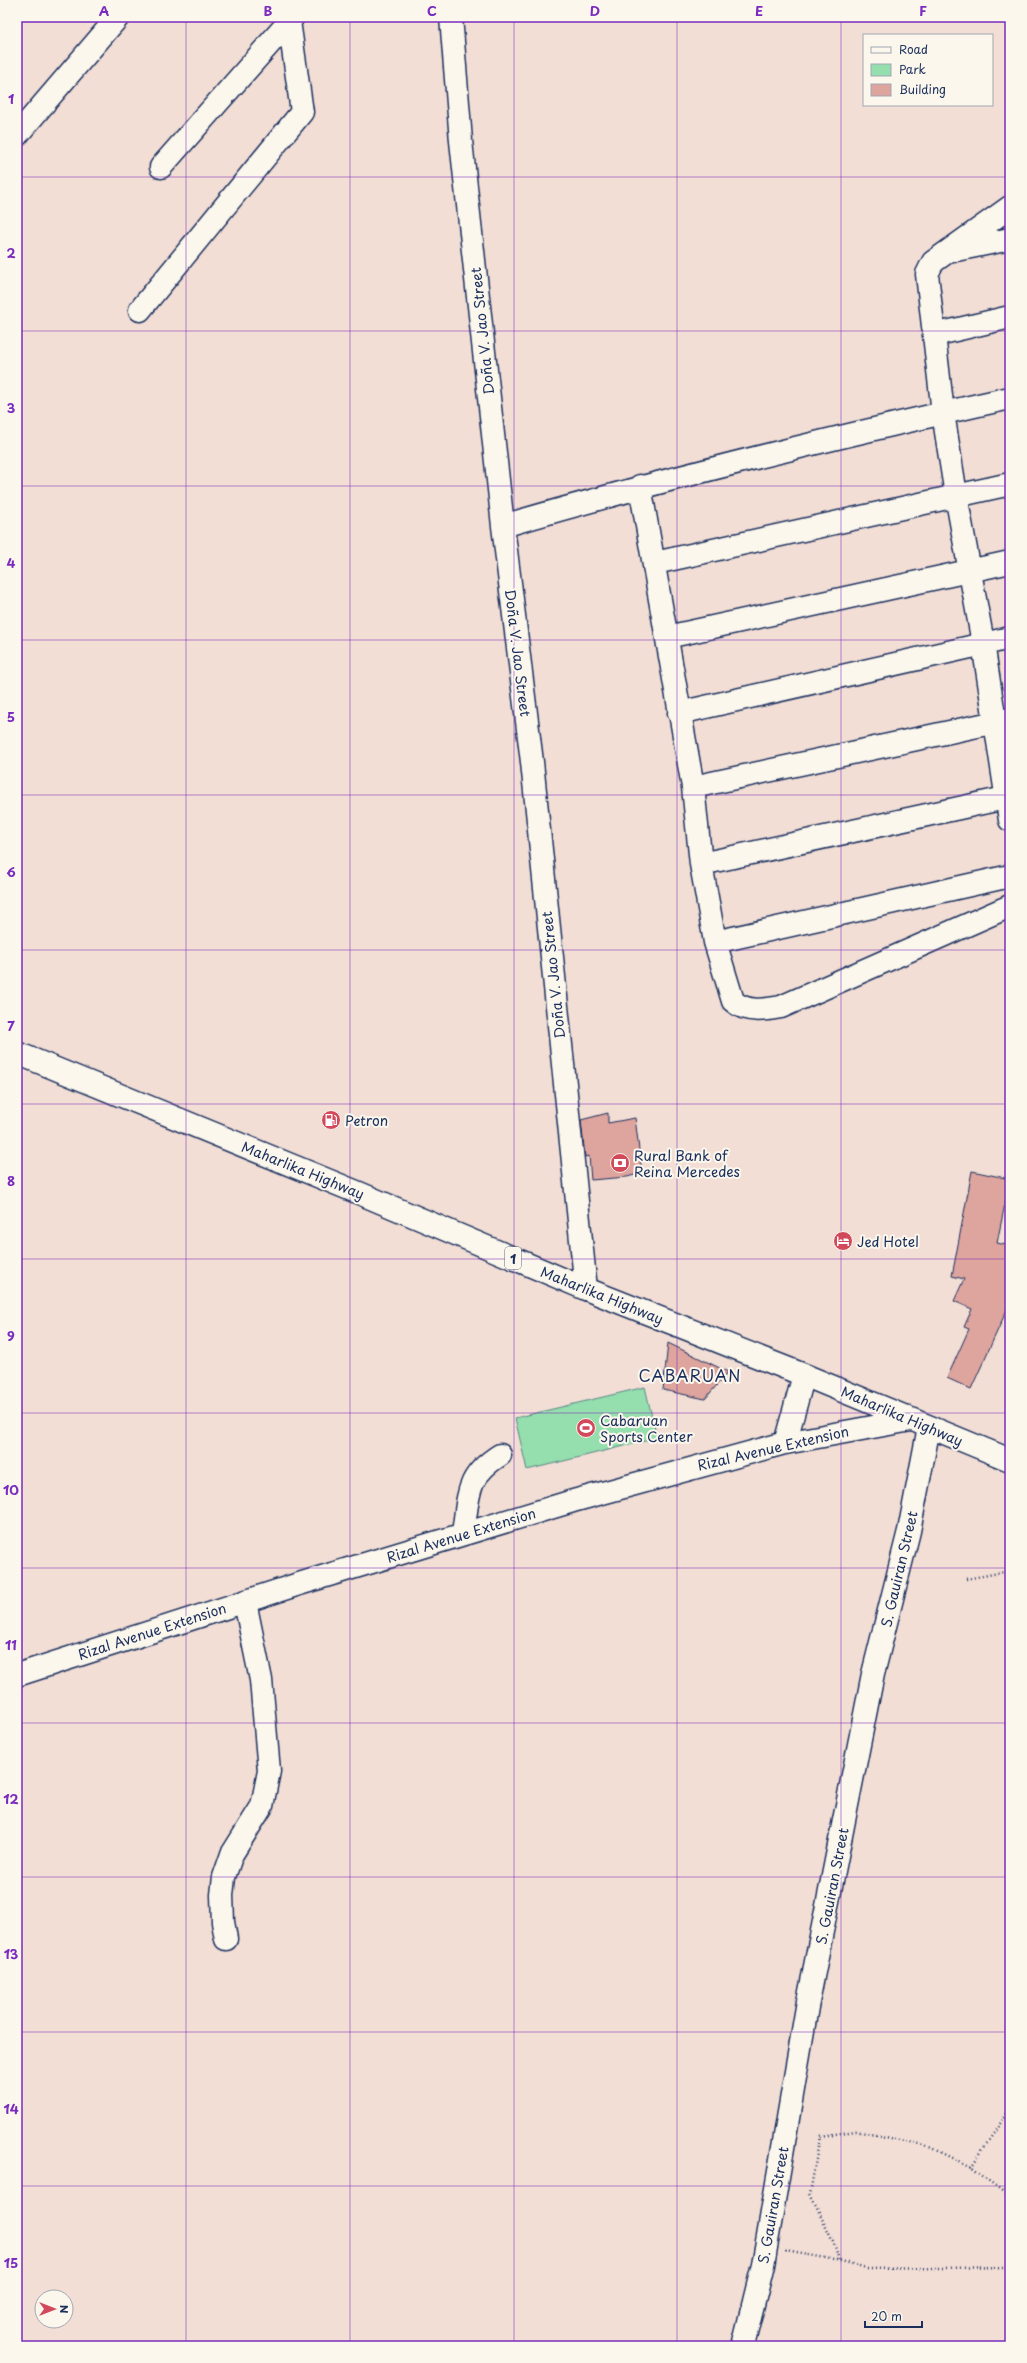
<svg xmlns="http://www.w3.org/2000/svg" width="1027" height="2363" font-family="'Playpen Sans',sans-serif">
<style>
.green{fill:#95dead;stroke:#588686}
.building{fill:#dea49e;stroke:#1b2f5e}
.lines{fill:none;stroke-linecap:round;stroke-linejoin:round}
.minor-casing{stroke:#1b2f5e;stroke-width:25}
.major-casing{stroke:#1b2f5e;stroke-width:25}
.path{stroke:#1b2f5e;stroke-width:2.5;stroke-dasharray:1 3;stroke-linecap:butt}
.minor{stroke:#fbf7ec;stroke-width:22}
.major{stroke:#fbf7ec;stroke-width:22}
.grid{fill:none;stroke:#7b2cbf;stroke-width:1;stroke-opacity:0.55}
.labels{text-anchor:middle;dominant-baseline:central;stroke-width:4;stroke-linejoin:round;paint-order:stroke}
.shield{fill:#fbf7ec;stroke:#5e6b89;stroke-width:1}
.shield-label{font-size:13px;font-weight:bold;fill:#1b2f5e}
.street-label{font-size:14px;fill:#1b2f5e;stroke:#fbf7ec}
.poi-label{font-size:14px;fill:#1b2f5e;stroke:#fbf7ec;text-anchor:start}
.quarter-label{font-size:16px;letter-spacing:1px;fill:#1b2f5e;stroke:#fbf7ec}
.neatline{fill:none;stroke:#7b2cbf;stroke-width:1.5}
.grid-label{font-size:13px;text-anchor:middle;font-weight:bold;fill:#7b2cbf}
</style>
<rect width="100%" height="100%" fill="#f2ded5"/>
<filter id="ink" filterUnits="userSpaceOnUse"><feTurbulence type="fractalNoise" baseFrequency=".025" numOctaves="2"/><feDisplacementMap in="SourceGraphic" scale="8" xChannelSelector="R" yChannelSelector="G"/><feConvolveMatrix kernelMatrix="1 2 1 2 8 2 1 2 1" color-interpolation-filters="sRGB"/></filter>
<g filter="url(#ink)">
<path class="green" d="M645 1387 657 1438 527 1470 515 1418Z"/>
<path class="building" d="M608 1113V1123L635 1118 642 1173 627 1177 591 1180 589 1156 585 1157 581 1120Z
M972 1171 1010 1179 997 1243 1010 1246V1303L971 1389 947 1378 969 1329 964 1327 972 1309 954 1301 964 1279 952 1276Z
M668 1343 728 1372 705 1399 663 1390Z"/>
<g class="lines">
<defs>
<path id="minor" d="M451 17 461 141 503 526 532 762 586 1289
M17 135 118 17
M161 167 293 17
M1010 207 933 262 927 274 943 413 956 495 983 643 1010 820
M956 250 1010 239
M140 310 302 112 289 21
M934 335 1010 317
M640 486 693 787 701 864 715 942 733 1001C746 1013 765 1010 781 1007L1010 906
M503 526C670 477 839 436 1010 398
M655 563 1010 484
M667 637 1010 562
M679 713 1010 638
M693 787 1010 719
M701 864 1010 797
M715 942 1010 876
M463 1533C469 1495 465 1477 500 1455
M226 1939 223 1922 222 1895 224 1877 232 1854 262 1806 269 1771 261 1680 245 1602
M743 2346 763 2265 807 2007 873 1674 909 1531 929 1427"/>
<path id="major" d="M17 1053 359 1193 586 1289 804 1375 1010 1460
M785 1443 804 1375
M17 1675 299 1584 573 1501 785 1443 911 1420"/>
</defs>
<use href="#minor" class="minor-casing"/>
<use href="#major" class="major-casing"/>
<path class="path" d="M966 1579 1010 1571
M971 2167 1010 2109
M785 2251 826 2258 867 2269 1010 2267
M839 2261 834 2244 810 2194 820 2136 856 2131 925 2145 971 2167 1010 2197"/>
<use href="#minor" class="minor"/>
<use href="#major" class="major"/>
</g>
</g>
<path class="grid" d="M186 17V2346M350 17V2346M514 17V2346M677 17V2346M841 17V2346M17 177H1010M17 331H1010M17 486H1010M17 640H1010M17 795H1010M17 950H1010M17 1104H1010M17 1259H1010M17 1413H1010M17 1568H1010M17 1723H1010M17 1877H1010M17 2032H1010M17 2186H1010"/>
<defs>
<symbol id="fuel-disc" viewBox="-11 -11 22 22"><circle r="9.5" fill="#d1495b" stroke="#fbf7ec"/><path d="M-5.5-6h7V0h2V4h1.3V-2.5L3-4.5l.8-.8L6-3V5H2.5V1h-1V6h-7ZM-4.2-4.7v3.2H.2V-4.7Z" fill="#fff"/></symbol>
<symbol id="bank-disc" viewBox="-11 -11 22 22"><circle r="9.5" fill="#d1495b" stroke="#fbf7ec"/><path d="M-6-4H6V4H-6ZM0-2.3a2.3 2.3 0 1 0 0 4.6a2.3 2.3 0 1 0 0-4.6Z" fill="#fff"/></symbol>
<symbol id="hotel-disc" viewBox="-11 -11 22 22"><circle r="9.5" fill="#d1495b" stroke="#fbf7ec"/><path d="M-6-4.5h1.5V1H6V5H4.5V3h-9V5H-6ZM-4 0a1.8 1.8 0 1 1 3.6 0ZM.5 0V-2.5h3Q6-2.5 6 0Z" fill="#fff"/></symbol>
<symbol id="stadium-disc" viewBox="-11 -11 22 22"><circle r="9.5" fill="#d1495b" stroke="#fbf7ec"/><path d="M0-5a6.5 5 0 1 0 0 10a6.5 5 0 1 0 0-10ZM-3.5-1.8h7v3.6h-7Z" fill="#fff"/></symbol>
</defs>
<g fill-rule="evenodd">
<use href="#fuel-disc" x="320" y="1109" width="22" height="22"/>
<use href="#bank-disc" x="609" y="1152" width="22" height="22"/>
<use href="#hotel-disc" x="832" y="1230" width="22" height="22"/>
<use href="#stadium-disc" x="575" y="1417" width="22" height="22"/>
</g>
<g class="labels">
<rect class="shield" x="505" y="1247" width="16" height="22" rx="3"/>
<g class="shield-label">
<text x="513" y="1258">1</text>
</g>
<g class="street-label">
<text transform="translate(482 331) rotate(-96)">Doña V. Jao Street</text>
<text transform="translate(518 653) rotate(83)">Doña V. Jao Street</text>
<text transform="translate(553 975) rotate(-96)">Doña V. Jao Street</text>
<text transform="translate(303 1170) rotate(22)">Maharlika Highway</text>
<text transform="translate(602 1295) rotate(22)">Maharlika Highway</text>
<text transform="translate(902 1416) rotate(23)">Maharlika Highway</text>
<text transform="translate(773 1448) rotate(-13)">Rizal Avenue Extension</text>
<text transform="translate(461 1535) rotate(-17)">Rizal Avenue Extension</text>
<text transform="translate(899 1569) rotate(-77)">S. Gauiran Street</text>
<text transform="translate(152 1631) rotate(-18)">Rizal Avenue Extension</text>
<text transform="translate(832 1886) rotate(-79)">S. Gauiran Street</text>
<text transform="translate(773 2205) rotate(-80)">S. Gauiran Street</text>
</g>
<g class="poi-label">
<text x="345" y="1120">Petron</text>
<text x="634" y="1155">Rural Bank of<tspan x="634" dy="16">Reina Mercedes</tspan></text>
<text x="857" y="1241">Jed Hotel</text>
<text x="600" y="1420">Cabaruan<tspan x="600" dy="16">Sports Center</tspan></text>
</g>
<g class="quarter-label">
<text x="690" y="1375">CABARUAN</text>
</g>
</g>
<rect width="1027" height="2363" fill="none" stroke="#fbf7ec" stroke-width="44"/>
<rect x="863" y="34" width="130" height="72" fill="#fbf7ec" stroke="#a1a7b3"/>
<rect x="871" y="47" width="20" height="6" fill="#fbf7ec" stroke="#a1a7b3"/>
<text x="899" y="54" font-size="12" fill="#1b2f5e">Road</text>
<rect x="871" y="64" width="20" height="12" fill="#95dead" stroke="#a1a7b3"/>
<text x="899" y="74" font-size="12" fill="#1b2f5e">Park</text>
<rect x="871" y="84" width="20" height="12" fill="#dea49e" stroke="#a1a7b3"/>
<text x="899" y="94" font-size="12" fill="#1b2f5e">Building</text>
<g transform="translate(54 2309) rotate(90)"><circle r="19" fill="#fbf7ec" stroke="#a1a7b3"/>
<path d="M0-3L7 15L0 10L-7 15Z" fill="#d1495b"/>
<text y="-6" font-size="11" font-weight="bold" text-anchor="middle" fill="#1b2f5e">N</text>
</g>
<path d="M865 2321v6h57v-6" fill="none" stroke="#1b2f5e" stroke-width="2"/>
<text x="871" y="2321" font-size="12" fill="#1b2f5e" stroke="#fbf7ec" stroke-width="3" paint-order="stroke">20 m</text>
<rect x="22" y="22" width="983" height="2319" class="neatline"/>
<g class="grid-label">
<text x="104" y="16">A</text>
<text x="268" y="16">B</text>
<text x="432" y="16">C</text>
<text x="595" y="16">D</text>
<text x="759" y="16">E</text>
<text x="923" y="16">F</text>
<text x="11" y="104">1</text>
<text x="11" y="258">2</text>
<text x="11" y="413">3</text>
<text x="11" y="568">4</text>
<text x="11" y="722">5</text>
<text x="11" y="877">6</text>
<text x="11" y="1031">7</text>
<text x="11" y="1186">8</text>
<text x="11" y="1341">9</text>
<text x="11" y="1495">10</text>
<text x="11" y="1650">11</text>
<text x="11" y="1804">12</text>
<text x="11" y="1959">13</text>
<text x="11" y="2114">14</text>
<text x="11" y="2268">15</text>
</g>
</svg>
